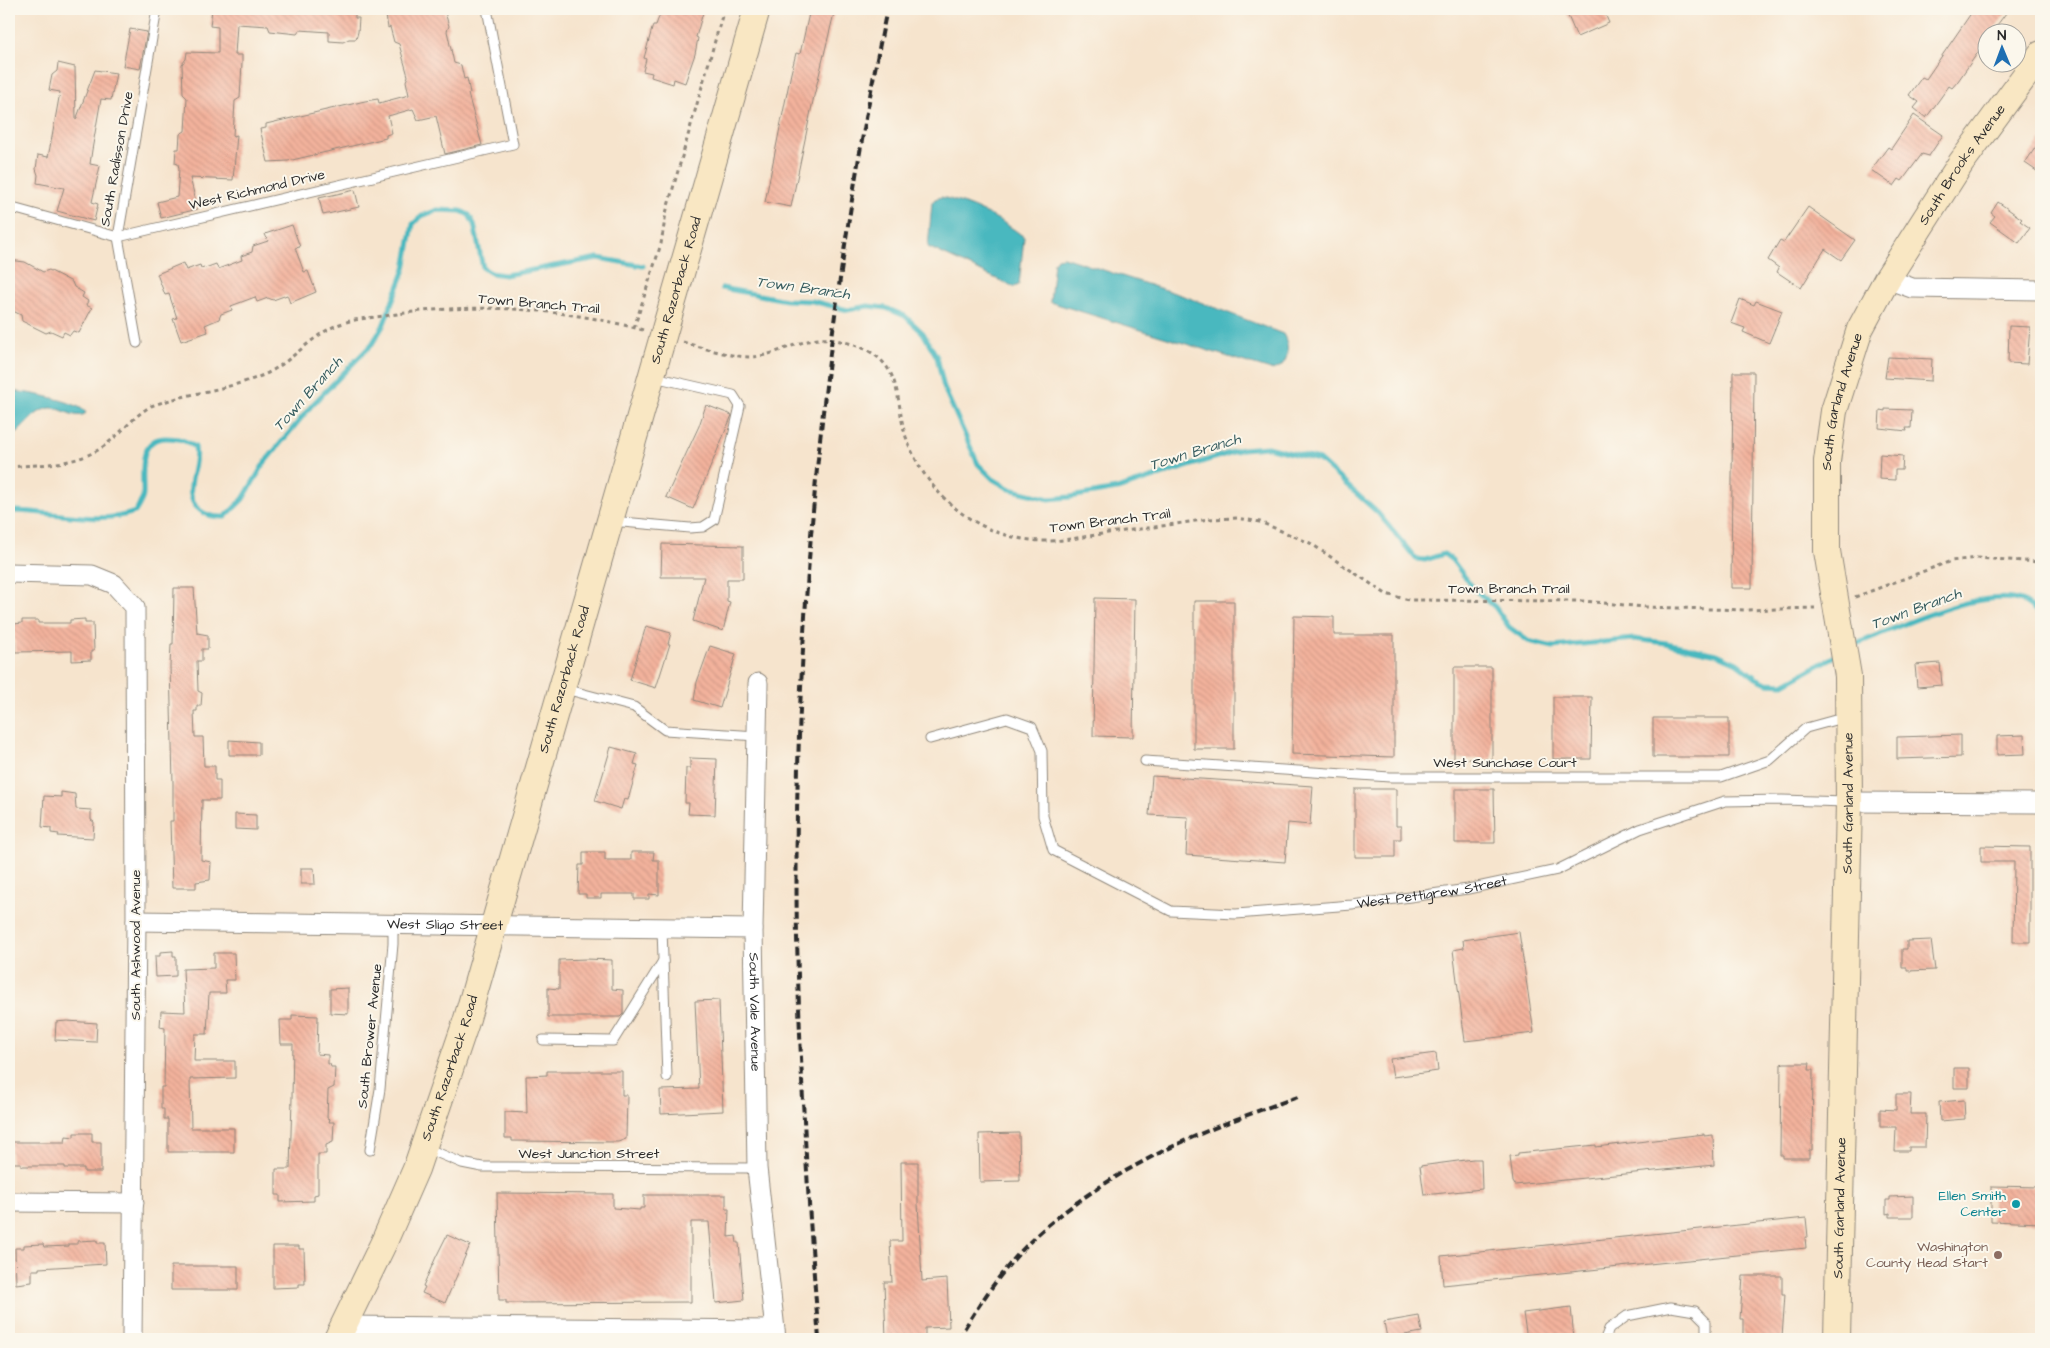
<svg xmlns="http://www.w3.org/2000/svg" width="2050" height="1348" font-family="'Architects Daughter',sans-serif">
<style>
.water{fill:#49b8bf;stroke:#3a7275}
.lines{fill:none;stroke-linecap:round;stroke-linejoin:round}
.stream{stroke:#49b8bf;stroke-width:5}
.building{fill:url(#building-back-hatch)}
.lane-casing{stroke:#90887c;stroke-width:11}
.street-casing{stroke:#90887c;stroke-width:21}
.secondary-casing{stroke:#90887c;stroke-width:28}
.path{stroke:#90887c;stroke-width:3;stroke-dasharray:4 4;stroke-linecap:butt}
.lane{stroke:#fff;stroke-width:9}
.street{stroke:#fff;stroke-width:19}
.secondary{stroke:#f9e7c3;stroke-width:26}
.rail{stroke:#2b2b2b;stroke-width:4;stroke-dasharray:8 4;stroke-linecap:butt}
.culture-dot{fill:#0f9aa8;stroke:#fbf7ec;stroke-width:2}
.education-dot{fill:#8d6e63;stroke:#fbf7ec;stroke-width:2}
.labels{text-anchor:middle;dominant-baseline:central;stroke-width:4;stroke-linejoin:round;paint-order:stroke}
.street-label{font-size:14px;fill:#2b2b2b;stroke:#fbf7ec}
.culture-label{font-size:14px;fill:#0d838f;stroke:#fbf7ec;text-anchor:end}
.education-label{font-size:14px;fill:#785e54;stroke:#fbf7ec;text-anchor:end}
.water-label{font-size:15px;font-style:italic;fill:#365c5f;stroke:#fbf7ec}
</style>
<defs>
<pattern id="building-back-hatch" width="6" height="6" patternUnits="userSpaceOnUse" patternTransform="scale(1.25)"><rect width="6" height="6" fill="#f3b29c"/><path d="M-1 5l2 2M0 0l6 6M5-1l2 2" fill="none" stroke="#d09987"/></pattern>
</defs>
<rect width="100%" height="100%" fill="#fbf7ec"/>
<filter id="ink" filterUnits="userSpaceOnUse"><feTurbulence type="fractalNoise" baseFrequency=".02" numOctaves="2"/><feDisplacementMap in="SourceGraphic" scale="10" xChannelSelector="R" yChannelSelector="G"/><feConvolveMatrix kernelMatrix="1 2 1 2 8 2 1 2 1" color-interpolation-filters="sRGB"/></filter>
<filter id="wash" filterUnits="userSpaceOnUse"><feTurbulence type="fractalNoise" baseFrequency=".0096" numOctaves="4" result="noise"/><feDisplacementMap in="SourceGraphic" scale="20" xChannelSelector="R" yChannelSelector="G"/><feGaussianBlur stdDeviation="1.12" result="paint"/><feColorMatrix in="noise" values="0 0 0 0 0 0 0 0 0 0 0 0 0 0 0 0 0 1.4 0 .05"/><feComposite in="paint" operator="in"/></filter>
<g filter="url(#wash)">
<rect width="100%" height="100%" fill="#f6e4cd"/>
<path class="water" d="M941 197C969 203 1002 219 1024 237L1019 285 1014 287 928 247 932 203 935 199Z
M1063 257 1187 297 1283 334C1291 347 1289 368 1271 370L1050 302 1054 262 1057 258Z
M9 391C23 391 80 401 86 413 76 421 62 407 50 408 31 411 25 431 9 437Z"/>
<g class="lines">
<path class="stream" d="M722 288 786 300 812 301 848 310 868 306 886 308 905 316 923 333 937 357 944 388 978 464 993 479 1010 489 1049 499 1070 497 1117 489 1242 449 1267 447 1319 460 1378 513 1416 559 1425 560 1444 554 1452 560 1474 589 1495 607 1509 627 1528 641 1553 647 1634 639 1666 643 1717 654 1737 663 1756 678 1767 683 1784 684 1837 655
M9 511C50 510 96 526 135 512 138 507 143 500 143 495 144 476 136 438 166 438 178 438 186 440 195 447 198 462 192 471 191 486 188 508 206 518 225 517L243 499 265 462 312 405 372 344 383 326 405 269 413 224 422 216 437 210 461 211 469 215 474 224 483 268 491 273 505 275 598 258 643 266
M1856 644C1898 628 1983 584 2026 603 2031 606 2037 612 2041 615"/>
</g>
<g id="blocks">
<path class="building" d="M212 9H355V18H359L358 32 356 39H349L343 42 329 41V32L300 30 297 34 270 31 268 26 237 24 235 55H242V63L240 98 235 101 233 136 237 135 233 180 190 178 198 209 161 218 157 202 177 197 179 169 178 164 175 163 176 149H179L180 134 185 131 187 98 183 94 182 64 186 59 187 52 218 53V27L210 26Z
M385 9H444L449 26 447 31 454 63 461 65 464 79 467 78 470 93 468 94 482 145 445 154 436 116 418 120 413 109 388 116 392 133 386 135V138L288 161 268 162 260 129 266 128V124L365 101 378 99 379 103 409 95 406 81 408 76 399 44 394 42 390 27 388 28Z
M662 9H704L696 37 698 38 695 54 685 83 674 79 673 84 651 77 652 73 643 71 646 59 644 58 653 25H656Z
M810 9H835L814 96 791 207 765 202 791 73 796 53 800 54Z
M1565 9H1603L1609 23 1577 37Z
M1974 9H2009L1992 32H1988V38L1958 81 1952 88 1949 86 1926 118 1914 108 1919 102 1909 95 1922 77 1926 79Z
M130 29 147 32 140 69 123 66Z
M58 63 75 67 76 120 95 70 116 73 111 100 101 99 92 150 90 164 100 166 92 202 98 204 94 221 57 211 64 188 37 183 38 175 36 169 38 155 48 157 52 137 60 92 49 90 52 75 57 71Z
M1914 115 1943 135 1929 156 1922 154 1902 181 1899 179 1894 186 1871 170 1888 147 1891 149Z
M2041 139V174L2025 163Z
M355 190 359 207 323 215 319 198Z
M1998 202 2022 219 2020 221 2030 228 2019 243 1990 222 1995 216 1991 213Z
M1808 207 1855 240 1841 260 1825 249 1801 288 1777 272 1779 268 1768 260 1780 240 1784 242Z
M292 225 300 247 295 248 304 272 308 271 316 292 290 303 287 295 273 300 268 298 257 302 255 297 231 306 232 310 221 314 219 319 205 325 208 332 181 341 173 319 177 318 169 294 165 295 157 274 183 263 186 270 200 265 201 268 204 267 205 268 216 264 218 269 242 260 241 256 252 252 253 246 268 241 265 234Z
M9 260 25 262 43 272 49 270 72 282 74 287 84 293 82 297 88 301 86 305 92 308 79 333 73 331 70 335 64 332 62 336 51 331 46 333 22 321 21 315 9 309Z
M1740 299 1754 305 1756 301 1782 311 1769 343 1743 332 1745 328 1731 323Z
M2009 326 2030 327 2027 364 2008 363Z
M1888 357 1932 359 1931 381 1885 378Z
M1733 372H1754L1752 588H1731Z
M706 405 732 415 693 509 666 497 699 426Z
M1885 409 1912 410 1911 428H1906L1907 431 1879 428 1880 410 1885 411Z
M1880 454 1903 456 1902 470H1895V480L1879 479Z
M662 544 743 546V579H727V601L730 602 723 631 693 621 704 577H661Z
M174 588H194L197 633 208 635V649H202V661H197L198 691 202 693 201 706H197V711H194L195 737H203L204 766H215V780H220V800H202L201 860 211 862 210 880 196 882V888H172L170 821H173V783L170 666 171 644H173Z
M1095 598 1135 599 1133 737 1093 736Z
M1194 601H1234V749H1194Z
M1294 616 1334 617V635H1394V757L1292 754Z
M85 619V623H93L94 651H91V660L72 661V651L15 652 14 624 22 623V620H38V623H70V620Z
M646 626 671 633 668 644H670L656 688 630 680Z
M710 646 736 654 720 708 694 700 697 682Z
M1940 663 1942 685 1917 687 1915 665Z
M1454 667H1492V759H1454Z
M1553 697H1592L1591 759H1553Z
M1653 718H1729V757H1653Z
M1961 735V757L1897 759V737Z
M2024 735 2025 754 1997 755V736Z
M229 740 259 742V755H229Z
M611 747 637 754 634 764 638 765 628 800 624 799 621 809 595 801Z
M690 758 717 759 715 815 688 814 689 803H685L686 768H690Z
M1152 776 1313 786 1310 825 1288 823 1285 862 1186 855 1188 817 1149 815Z
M1355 789H1396V826H1401V839H1395V857H1355Z
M1455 789H1494L1495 843H1455Z
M61 792 75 794 76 809 91 810V820L94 822 93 838 58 836 59 834 51 833V828L42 827 44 796 61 797Z
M235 814 256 815V830L235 829Z
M1981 846 2030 847V942H2013L2014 862H1981Z
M583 852H605V860H631V852H654L653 860H659V895L649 894V899H634V894H601V898H586V894H578L579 865H583Z
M301 868H314L315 884H301Z
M1519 932 1534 1033 1465 1041 1453 950 1464 948 1463 940Z
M1931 940 1935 970 1907 971V968H1902V949H1907V941Z
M173 951V956H176V976L156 977 155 956H160V952Z
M214 953H234L235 980H225L226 993H209L207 1034H195L194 1061H235V1078L190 1079 191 1128H234V1152H168V1119H164V1109H161V1087H164L165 1028 160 1027 161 1011 185 1012 183 969 214 968Z
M586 959 612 960V989L623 990V1014L620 1017H548V988L559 989V960Z
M348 988V1014L330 1013V989Z
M719 1000 723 1111 661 1114 660 1090 699 1089 695 1001Z
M292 1015 318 1016 317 1054 328 1055V1064H330L331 1067H335L334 1087 328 1090 327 1118 330 1119 329 1122H334L333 1142 326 1145V1154H318V1194L314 1195V1201L280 1202V1195H276V1169H290L292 1098 293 1044H281L280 1020H292Z
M67 1021 97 1023 96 1042 55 1040 56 1022Z
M1436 1053 1438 1071 1393 1077 1390 1059Z
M1784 1063H1810L1809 1070H1813L1812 1150H1809V1158H1783V1155H1780L1781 1064Z
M1954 1068H1969V1088H1954Z
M547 1071H622V1095H627L626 1139 618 1142 512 1141V1138H505V1112L527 1113 526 1076 547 1075Z
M1896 1094H1911L1910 1114H1926L1925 1147H1909V1151H1895L1896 1127H1880V1109L1896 1110Z
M1964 1100 1965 1119 1940 1121 1939 1102Z
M74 1133H92V1142H101V1172H84V1168H65V1166H21V1163H11V1142H65L66 1136 74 1137Z
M1019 1133 1020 1181 980 1182 979 1134Z
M1704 1134V1136L1713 1135 1714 1165 1515 1185 1513 1182 1510 1156 1518 1155V1153L1596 1145V1147Z
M1473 1159H1481L1482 1189 1424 1195 1420 1166Z
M901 1162H918V1203L922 1281 947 1279 949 1327 925 1328V1339H886L884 1282H892L890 1241H902Z
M1991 1186 2041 1187V1223L1991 1221Z
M497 1193 613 1194V1208L640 1210V1208H644V1195H726V1209H729L728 1237 736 1236 737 1243H739L744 1300 716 1303 709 1222H691V1302L506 1303V1300H499Z
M1913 1196V1217H1890V1213L1886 1214V1200H1890V1197Z
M1806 1218 1808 1237H1805L1806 1248 1443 1285 1441 1256Z
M447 1235 470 1245 445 1303 422 1293 425 1287 423 1286 436 1257Z
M97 1240V1243H105L106 1264 39 1268V1270H32V1282L16 1284 15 1248H24V1245L43 1244 44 1247 69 1246V1244H78V1241Z
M273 1246H299V1249H304L305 1284H299V1287L273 1288Z
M171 1266H238V1290H171Z
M1743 1276H1782V1294H1785L1782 1338H1743V1319H1740Z
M1571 1307 1574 1339H1527L1523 1313Z
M1419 1316 1422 1332 1387 1338 1384 1322Z"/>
</g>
</g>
<g filter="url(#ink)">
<use href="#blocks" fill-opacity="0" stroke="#90887c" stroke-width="1"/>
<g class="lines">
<defs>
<g id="lane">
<path d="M9 207 118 237 513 144 487 9"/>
<path d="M137 343 118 237 157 9"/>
<path d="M611 521 690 528 703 527 714 520 740 406 733 395 654 377"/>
<path d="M565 689 634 707 665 730 757 736"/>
<path id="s1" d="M930 739 1007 718 1032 727 1042 751 1043 816 1053 850 1171 911 1236 914 1352 905 1468 889 1557 870 1640 829 1725 801 1782 800 1846 802"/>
<path d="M1145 761 1390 777H1721L1770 760 1806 728 1846 717"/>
<path d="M662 928 667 1077"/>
<path d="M543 1040 613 1041 663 961"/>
<path d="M426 1148 462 1163 482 1167 757 1168"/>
<path d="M370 1150 380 1089 393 944V924"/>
<path d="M1605 1339 1609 1329 1627 1316 1671 1307 1695 1311 1706 1322V1339"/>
</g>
<g id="street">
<path d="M1887 279 1912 288 2041 290"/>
<path d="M9 573 92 575 114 584 135 607 136 921 132 1339"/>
<path id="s2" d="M758 683 753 929 757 1168 776 1339"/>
<path d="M1849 802 2041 803"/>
<path id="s3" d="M136 921 753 929"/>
<path d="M9 1202 134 1203"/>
<path d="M343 1326 775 1330"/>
</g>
<g id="secondary">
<path id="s4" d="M337 1339 384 1242 416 1169 466 1022 757 9"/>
<path id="s5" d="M1837 1339 1849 802 1848 676 1827 551V461L1834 411 1860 329 1887 279 1961 163 2041 54"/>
</g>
</defs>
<use href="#lane" class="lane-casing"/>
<use href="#street" class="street-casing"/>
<use href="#secondary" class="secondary-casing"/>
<path class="path" d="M634 328 661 244 666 213 724 9
M683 342C699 347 733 357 749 357 773 357 794 342 818 339 832 337 860 345 872 353 903 373 896 407 906 437 927 497 980 540 1045 541 1066 541 1087 536 1108 533 1142 529 1176 524 1209 519L1237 518 1260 522 1310 543 1386 594 1409 600 1584 601 1644 607 1745 610 1815 608
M9 467C43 464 80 466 108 443 123 431 134 416 151 406 187 393 226 390 261 376 290 365 310 335 340 324 354 319 369 318 384 316 469 302 561 307 643 330
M1855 597 1951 561 1977 558 2041 562"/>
<use href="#lane" class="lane"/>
<use href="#street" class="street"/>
<use href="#secondary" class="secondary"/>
<path class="rail" d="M819 1339C808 1205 800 1071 797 937 792 629 825 310 887 9
M958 1339C981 1301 1005 1265 1038 1234 1112 1167 1208 1127 1301 1096"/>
</g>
</g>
<circle class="culture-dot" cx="2016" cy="1204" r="5"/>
<circle class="education-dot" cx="1998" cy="1255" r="5"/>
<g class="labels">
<g class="street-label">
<text transform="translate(117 159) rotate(-80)">South Radisson Drive</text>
<text stroke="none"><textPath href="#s5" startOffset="1210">South Brooks Avenue</textPath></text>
<text transform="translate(257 190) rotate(-13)">West Richmond Drive</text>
<text stroke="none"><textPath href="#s4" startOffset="1104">South Razorback Road</textPath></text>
<text transform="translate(539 304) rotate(5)">Town Branch Trail</text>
<text stroke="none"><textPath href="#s5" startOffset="941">South Garland Avenue</textPath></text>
<text transform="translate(1110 521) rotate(-7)">Town Branch Trail</text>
<text x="1509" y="589">Town Branch Trail</text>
<text stroke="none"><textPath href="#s4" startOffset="699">South Razorback Road</textPath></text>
<text x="1505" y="763">West Sunchase Court</text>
<text stroke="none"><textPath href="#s5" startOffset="536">South Garland Avenue</textPath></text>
<text stroke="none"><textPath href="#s1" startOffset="628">West Pettigrew Street</textPath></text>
<text stroke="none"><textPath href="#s3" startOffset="309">West Sligo Street</textPath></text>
<text transform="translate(136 945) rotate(-90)">South Ashwood Avenue</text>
<text stroke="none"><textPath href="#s2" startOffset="329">South Vale Avenue</textPath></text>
<text transform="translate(370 1036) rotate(-84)">South Brower Avenue</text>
<text stroke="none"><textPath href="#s4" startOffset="294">South Razorback Road</textPath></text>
<text x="589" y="1154">West Junction Street</text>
<text stroke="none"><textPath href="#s5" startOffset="131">South Garland Avenue</textPath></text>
</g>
<g class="culture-label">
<text x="2006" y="1196">Ellen Smith<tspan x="2006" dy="16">Center</tspan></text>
</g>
<g class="education-label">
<text x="1988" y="1247">Washington<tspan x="1988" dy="16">County Head Start</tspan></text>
</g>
<g class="water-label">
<text transform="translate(803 288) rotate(8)">Town Branch</text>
<text transform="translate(308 394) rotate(-48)">Town Branch</text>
<text transform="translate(1195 452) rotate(-17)">Town Branch</text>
<text transform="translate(1916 609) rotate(-20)">Town Branch</text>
</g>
</g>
<rect width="2050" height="1348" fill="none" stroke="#fbf7ec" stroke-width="30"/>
<g transform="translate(2002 48) rotate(359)"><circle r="24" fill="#fbf7ec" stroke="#a8a59f"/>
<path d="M0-4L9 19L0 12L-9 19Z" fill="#1f6fb2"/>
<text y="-8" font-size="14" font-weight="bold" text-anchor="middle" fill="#2b2b2b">N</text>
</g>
</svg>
